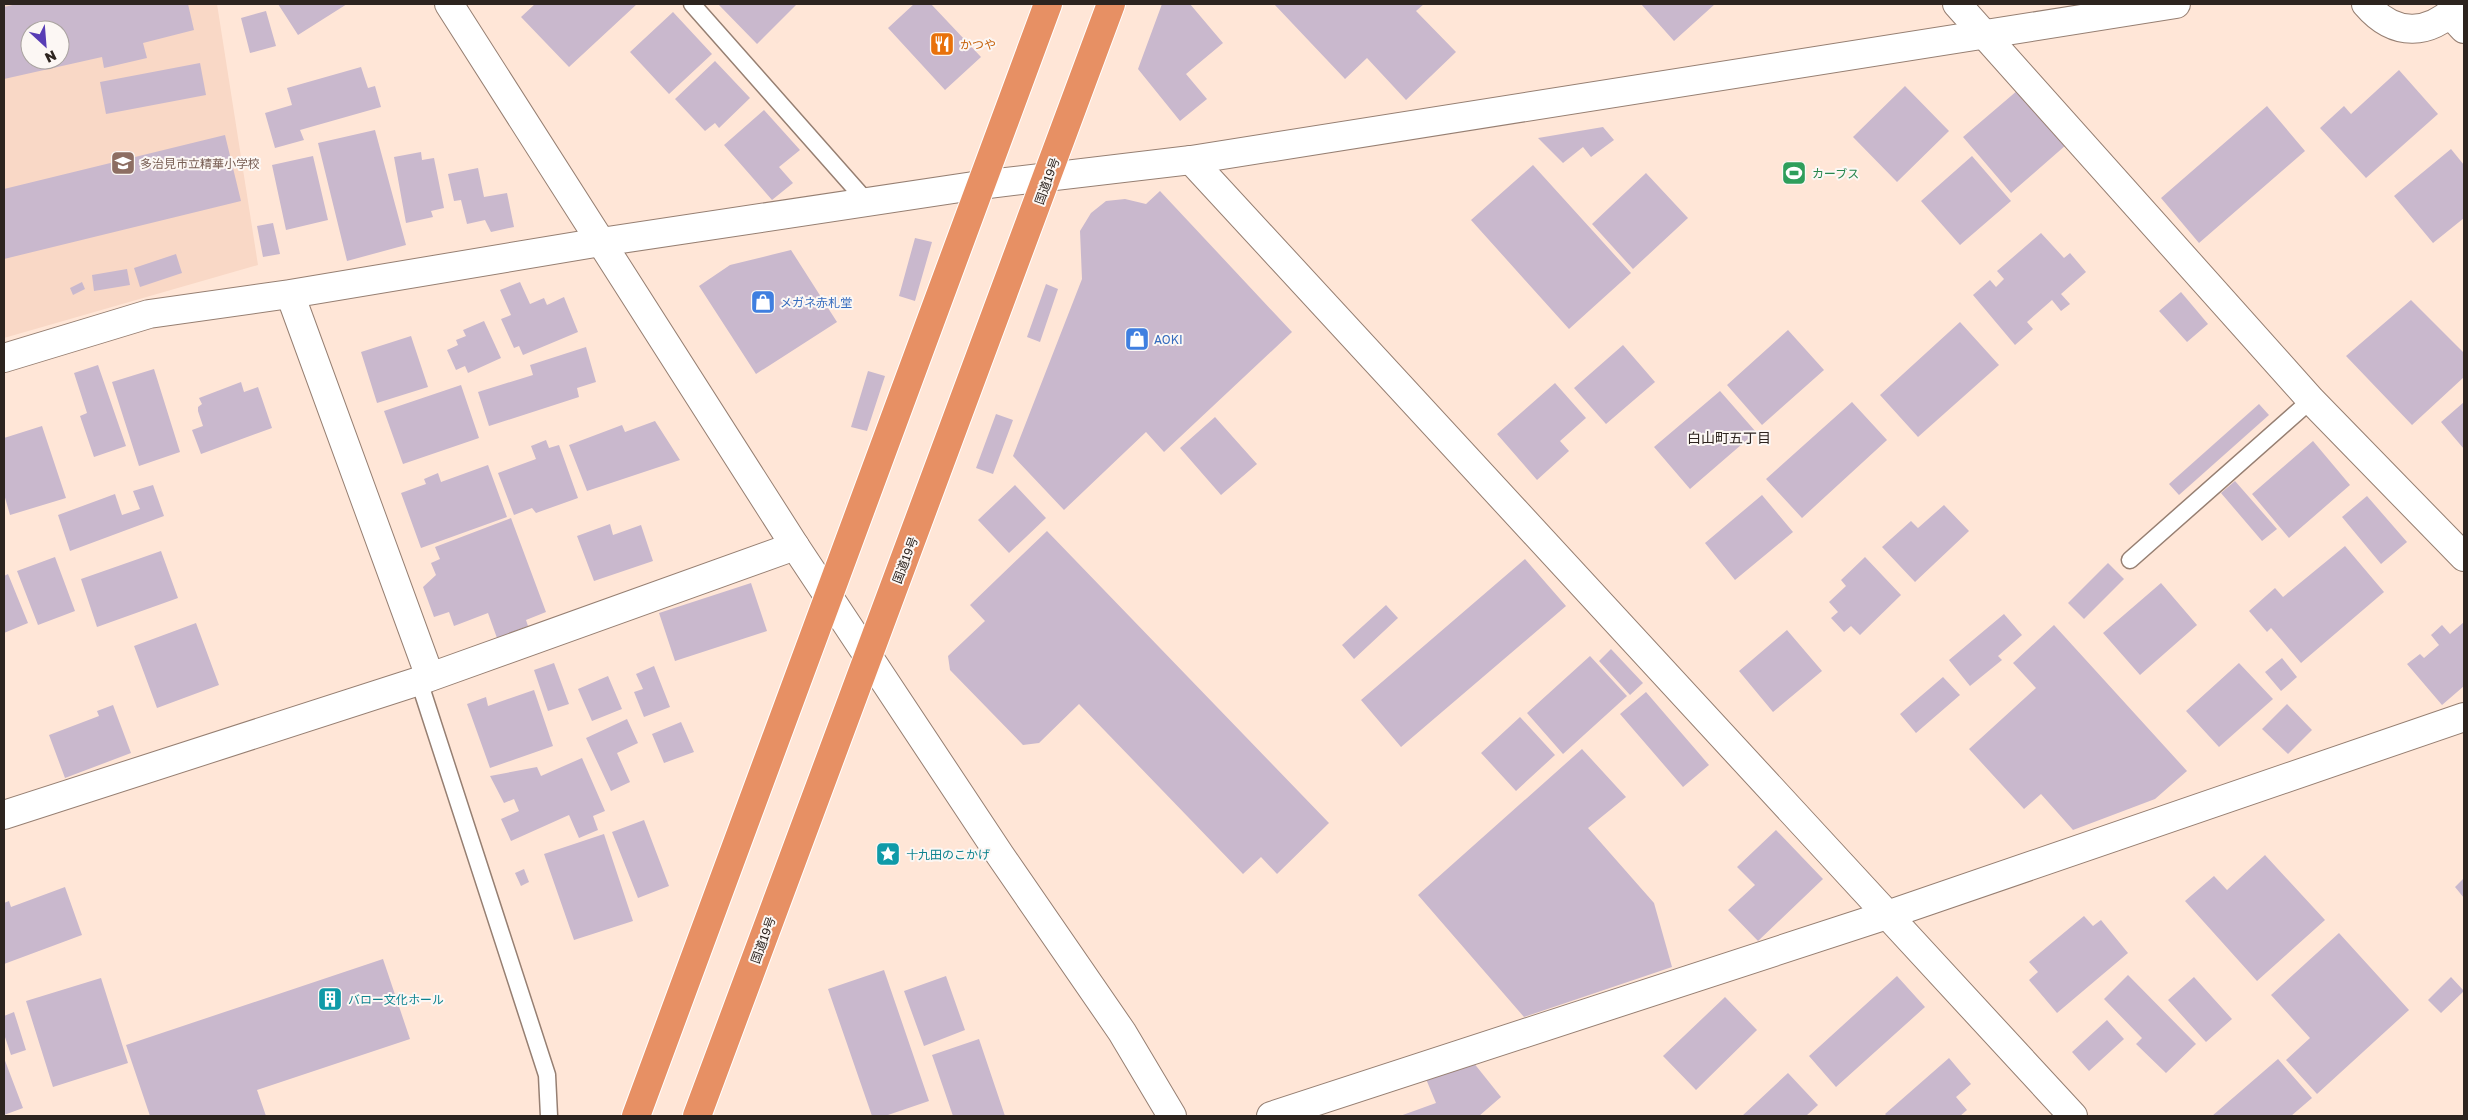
<svg xmlns="http://www.w3.org/2000/svg" width="2468" height="1120" font-family="'Golos Text','Noto Sans JP',sans-serif">
<style>
.built{fill:#f9d8c6;fill-rule:evenodd}
.building{fill:#c9b8cd;fill-rule:evenodd}
.lines{fill:none;stroke-linecap:round;stroke-linejoin:round}
.service-casing{stroke:#967f72;stroke-width:19}
.minor-casing{stroke:#967f72;stroke-width:30}
.tertiary-casing{stroke:#967f72;stroke-width:30}
.trunk-casing{stroke:#fff;stroke-width:30}
.service{stroke:#fff;stroke-width:16}
.minor{stroke:#fff;stroke-width:28}
.tertiary{stroke:#fff;stroke-width:28}
.trunk{stroke:#e79064;stroke-width:28}
.labels{text-anchor:middle;dominant-baseline:central;stroke-width:4;stroke-linejoin:round;paint-order:stroke}
.food-label{font-size:12px;fill:#c56008;stroke:#fcf7f4;text-anchor:start}
.education-label{font-size:12px;fill:#785e54;stroke:#fcf7f4;text-anchor:start}
.leisure-label{font-size:12px;fill:#27864d;stroke:#fcf7f4;text-anchor:start}
.street-label{font-size:12px;fill:#2d241f;stroke:#fcf7f4}
.shop-label{font-size:12px;fill:#366cbe;stroke:#fcf7f4;text-anchor:start}
.culture-label{font-size:12px;fill:#0d838f;stroke:#fcf7f4;text-anchor:start}
.neighbourhood-label{font-size:14px;fill:#2d241f;stroke:#fcf7f4}
</style>
<rect width="100%" height="100%" fill="#ffe6d7"/>
<path class="built" d="M4 4H217L258 265 4 338ZM30 30H60V60H30Z"/>
<path class="building" d="M17 4H188L194 30 143 43 147 58 104 68 102 57 4 79V7ZM30 30H60V60H30Z
M278 4H347L298 35Z
M535 4H637L569 67 521 17Z
M718 4H797L757 44Z
M914 4H931L981 57 945 90 888 28Z
M1162 4H1190L1223 43 1186 74 1207 99 1180 121 1138 69Z
M1274 4H1424L1416 11 1456 52 1406 100 1367 58 1345 79Z
M1641 4H1715L1674 41Z
M266 11 276 46 250 53 241 18Z
M673 12 712 54 669 94 630 52Z
M715 61 750 98 719 128 715 123 705 131 675 99Z
M200 63 206 95 106 114 100 82Z
M361 67 368 88 375 86 381 107 300 130 304 140 275 148 265 113 292 105 287 88Z
M2399 70 2438 114 2366 178 2320 128 2344 106 2351 114Z
M1905 86 1949 131 1897 182 1853 137Z
M2018 90 2066 145 2011 193 1963 137Z
M2267 106 2305 151 2199 243 2161 198Z
M764 110 800 150 779 167 793 183 772 200 724 145Z
M1603 127 1614 140 1591 157 1583 147 1563 163 1538 138Z
M375 130 406 245 347 261 318 143Z
M225 135 241 201 4 259V189Z
M2451 149 2464 165V218L2433 243 2394 196Z
M421 152 422 160 434 158 444 208 431 211 433 217 406 223 394 157Z
M313 156 328 220 286 230 272 165Z
M1972 156 2011 201 1960 245 1921 201Z
M1533 165 1631 273 1569 329 1471 220Z
M478 168 484 197 507 193 514 227 491 232 485 220 467 224 461 200 454 201 448 174Z
M1646 173 1688 218 1633 269 1592 224Z
M1160 191 1292 332 1164 452 1146 432 1064 510 1013 456 1082 279 1080 231 1091 213 1106 201 1125 199 1146 204Z
M273 223 280 254 263 257 257 226Z
M2041 233 2064 258 2070 253 2086 272 2061 294 2070 304 2061 311 2052 300 2027 322 2033 329 2015 345 1973 295 1990 280 1996 287 2004 279 1997 271Z
M915 238 932 242 915 301 899 296Z
M791 250 837 322 756 374 699 286 730 265Z
M176 254 182 273 140 287 134 268Z
M127 269 130 285 94 291 92 275Z
M82 282 85 289 73 295 70 288Z
M520 282 530 304 544 298 547 305 564 297 578 332 523 355 519 346 514 348 501 319 511 315 500 290Z
M1046 284 1058 289 1040 342 1027 337Z
M2181 292 2208 324 2187 342 2159 311Z
M2411 300 2464 353V377L2412 425 2346 356Z
M484 321 501 358 468 373 465 366 456 370 447 350 458 345 456 340 466 336 463 330Z
M1960 322 1999 365 1918 437 1880 395Z
M1788 330 1824 370 1762 425 1727 385Z
M411 336 428 387 377 403 361 352Z
M1623 345 1655 382 1606 424 1574 388Z
M586 347 596 382 577 388 579 397 489 426 478 392 533 375 530 365Z
M98 365 126 446 94 457 80 416 87 413 74 373Z
M154 369 180 452 139 466 112 382Z
M868 371 885 376 867 431 851 427Z
M241 382 244 392 258 387 272 428 201 454 192 430 203 426 198 411V407L202 404 199 398Z
M1555 383 1586 418 1560 441 1569 451 1537 480 1497 434Z
M461 385 479 438 403 464 384 411Z
M1720 391 1756 432 1690 489 1654 447Z
M1852 402 1887 440 1802 518 1766 479Z
M2464 402V449L2441 422Z
M2259 404 2269 415 2179 495 2169 484Z
M996 414 1013 420 993 474 976 468Z
M1215 417 1257 464 1221 495 1180 448Z
M655 421 680 460 587 491 569 445 622 425 625 432Z
M42 426 66 498 10 515 4 494V438Z
M546 440 549 448 559 445 578 498 536 513 532 508 514 515 498 473 536 459 531 446Z
M2313 441 2350 485 2289 538 2252 494Z
M488 465 507 517 421 548 401 493 426 484 424 479 438 473 441 482Z
M2235 481 2277 529 2262 541 2221 493Z
M153 485 164 516 70 551 58 515 115 494 122 515 140 509 133 491Z
M1015 485 1046 518 1009 553 978 520Z
M1762 495 1793 532 1735 580 1705 543Z
M2367 496 2407 542 2381 564 2342 517Z
M1944 505 1969 531 1915 582 1882 547 1911 521 1918 528Z
M511 518 546 612 526 620 528 626 497 638 488 613 454 626 449 612 434 617 423 587 436 575 431 563 440 559 435 547Z
M610 524 613 535 641 525 653 561 594 581 577 536Z
M1047 531 1329 823 1277 874 1261 857 1243 874 1079 704 1039 743 1023 745 950 670 948 656 985 621 970 605Z
M2345 546 2384 592 2301 663 2271 628 2267 632 2249 611 2275 588 2283 597Z
M161 551 178 598 97 627 81 579Z
M55 557 75 611 38 625 17 571Z
M1865 557 1901 595 1860 635 1851 626 1844 632 1831 618 1838 612 1829 602 1846 586 1841 580Z
M1525 559 1566 606 1401 747 1361 700Z
M2108 563 2124 579 2084 619 2068 603Z
M8 574 28 623 4 633V576Z
M751 583 767 631 675 661 659 613Z
M2161 583 2197 625 2140 675 2103 633Z
M1386 605 1398 618 1354 659 1342 645Z
M2004 614 2022 635 1998 656 2002 660 1970 686 1949 660Z
M2464 622V686L2442 705 2407 664 2420 654 2424 658 2439 645 2431 635 2442 625 2450 634Z
M196 623 219 685 157 708 134 646Z
M2054 625 2187 771 2155 799 2073 830 2041 794 2024 809 1969 749 2036 688 2013 663Z
M1787 630 1822 671 1773 712 1739 671Z
M1611 649 1643 683 1630 695 1599 661Z
M1590 656 1627 696 1563 754 1527 713Z
M2282 658 2297 677 2281 691 2265 672Z
M554 663 569 704 548 711 534 670Z
M2239 663 2273 699 2219 747 2186 711Z
M654 666 670 707 644 717 634 692 643 689 636 674Z
M608 676 622 709 592 721 578 689Z
M1943 677 1960 695 1916 733 1900 714Z
M534 690 553 746 490 768 467 704 486 697 488 706Z
M1646 692 1709 765 1683 787 1620 714Z
M2287 704 2312 730 2288 754 2262 729Z
M113 705 131 753 65 778 49 735 99 716 97 711Z
M1520 717 1555 755 1516 791 1481 753Z
M627 719 638 743 617 753 630 782 611 791 586 738Z
M681 722 694 752 664 763 652 734Z
M1582 749 1626 797 1588 828 1654 903 1672 967 1524 1017 1418 895Z
M582 758 605 811 593 816 598 830 579 838 569 815 511 841 501 819 519 811 514 799 504 803 490 776 537 767 541 776Z
M644 820 669 886 638 898 612 832Z
M1776 830 1823 879 1758 941 1728 910 1755 885 1737 867Z
M604 834 633 921 574 940 544 854Z
M2265 855 2325 920 2257 981 2185 901 2214 876 2227 890Z
M524 869 529 882 521 886 515 873Z
M2464 878V898L2455 887Z
M65 887 82 935 4 964V903L9 901 11 907Z
M2084 916 2093 926 2101 920 2128 953 2057 1013 2029 980 2038 972 2029 962Z
M2339 933 2409 1010 2317 1094 2286 1060 2310 1038 2271 995Z
M383 959 410 1039 257 1090 266 1116H150L126 1045Z
M884 970 929 1101 885 1116H872L828 989Z
M2128 975 2196 1044 2166 1073 2136 1044 2142 1038 2104 999Z
M946 976 965 1030 924 1046 904 991Z
M1897 976 1925 1007 1836 1087 1809 1056Z
M2194 977 2232 1019 2206 1042 2168 1000Z
M2451 977 2464 991 2441 1013 2428 1000Z
M101 978 128 1063 53 1087 26 1001Z
M1725 997 1757 1030 1696 1090 1663 1056Z
M14 1012 26 1050 11 1055 4 1034V1016Z
M2107 1020 2124 1039 2089 1071 2072 1052Z
M979 1039 1005 1116H953L932 1055Z
M4 1058 23 1108 4 1115Z
M1949 1058 1971 1084 1956 1097 1967 1110 1960 1116H1887L1885 1114Z
M2278 1059 2312 1098 2291 1116H2212Z
M1473 1062 1501 1097 1479 1116H1400L1436 1103 1426 1079Z
M1788 1073 1818 1105 1806 1116H1742Z"/>
<g class="lines">
<defs>
<path id="service" d="M692 4 868 203
M2130 560 2311 400
M419 681 547 1075 549 1116"/>
<path id="minor" d="M1957 4 2311 400 2464 557
M2450 14 2464 29
M1191 160 2073 1116
M290 294 430 677
M4 358 149 314 290 294 601 242
M4 815 419 681 795 546
M1271 1116 1887 915 2464 717"/>
<path id="tertiary" d="M449 4 795 546 1000 855 1122 1032 1172 1116
M2366 4C2395 38 2430 36 2460 4
M601 242 980 185 1191 160 2176 4"/>
<path id="trunk" d="M636 1116 1048 4
M697 1116 1111 4"/>
</defs>
<use href="#service" class="service-casing"/>
<use href="#minor" class="minor-casing"/>
<use href="#tertiary" class="tertiary-casing"/>
<use href="#trunk" class="trunk-casing"/>
<use href="#service" class="service"/>
<use href="#minor" class="minor"/>
<use href="#tertiary" class="tertiary"/>
<use href="#trunk" class="trunk"/>
</g>
<defs>
<symbol id="restaurant-square" viewBox="-11 -11 22 22"><rect x="-9" y="-9" width="18" height="18" rx="4" fill="#e8710a" stroke="#fcf7f4"/><path d="M-5-6h1v4h1v-4h1v4h1v-4h1v5L-1.5 .5V6h-2V.5L-5-1ZM5-6V6H3V1.5H1.5Q1.5-4 5-6Z" fill="#fff"/></symbol>
<symbol id="school-square" viewBox="-11 -11 22 22"><rect x="-9" y="-9" width="18" height="18" rx="4" fill="#8d6e63" stroke="#fcf7f4"/><path d="M0-5L7-2L0 1L-7-2ZM-4 1L0 2.5L4 1V4Q0 6-4 4Z" fill="#fff"/></symbol>
<symbol id="stadium-square" viewBox="-11 -11 22 22"><rect x="-9" y="-9" width="18" height="18" rx="4" fill="#2e9e5b" stroke="#fcf7f4"/><path d="M0-5a6.5 5 0 1 0 0 10a6.5 5 0 1 0 0-10ZM-3.5-1.8h7v3.6h-7Z" fill="#fff"/></symbol>
<symbol id="shop-square" viewBox="-11 -11 22 22"><rect x="-9" y="-9" width="18" height="18" rx="4" fill="#3f7fe0" stroke="#fcf7f4"/><path d="M-5-2.5h2.3a2.7 3.5 0 0 1 5.4 0H5L5.5 6h-11ZM-1.5-2.5h3a1.5 2.3 0 0 0-3 0Z" fill="#fff"/></symbol>
<symbol id="sight-square" viewBox="-11 -11 22 22"><rect x="-9" y="-9" width="18" height="18" rx="4" fill="#0f9aa8" stroke="#fcf7f4"/><path d="M0-6L1.8-2.2L6-1.7L2.9 1.2L3.7 5.4L0 3.3L-3.7 5.4L-2.9 1.2L-6-1.7L-1.8-2.2Z" fill="#fff"/></symbol>
<symbol id="building-square" viewBox="-11 -11 22 22"><rect x="-9" y="-9" width="18" height="18" rx="4" fill="#0f9aa8" stroke="#fcf7f4"/><path d="M-4-6H4V6H1V3H-1V6H-4ZM-2.5-4.3h1.7v1.8h-1.7ZM.8-4.3h1.7v1.8H.8ZM-2.5-1h1.7V.8h-1.7ZM.8-1h1.7V.8H.8Z" fill="#fff"/></symbol>
</defs>
<g fill-rule="evenodd">
<use href="#restaurant-square" x="928" y="30" width="28" height="28"/>
<use href="#school-square" x="109" y="149" width="28" height="28"/>
<use href="#stadium-square" x="1780" y="159" width="28" height="28"/>
<use href="#shop-square" x="749" y="288" width="28" height="28"/>
<use href="#shop-square" x="1123" y="325" width="28" height="28"/>
<use href="#sight-square" x="874" y="840" width="28" height="28"/>
<use href="#building-square" x="316" y="985" width="28" height="28"/>
</g>
<g class="labels">
<g class="food-label">
<text x="960" y="44">かつや</text>
</g>
<g class="education-label">
<text x="140" y="163">多治見市立精華小学校</text>
</g>
<g class="leisure-label">
<text x="1812" y="173">カーブス</text>
</g>
<g class="street-label">
<text transform="translate(1047 181) rotate(-70)">国道19号</text>
<text transform="translate(905 560) rotate(-69)">国道19号</text>
<text transform="translate(763 940) rotate(-70)">国道19号</text>
</g>
<g class="shop-label">
<text x="780" y="302">メガネ赤札堂</text>
<text x="1154" y="339">AOKI</text>
</g>
<g class="culture-label">
<text x="906" y="854">十九田のこかげ</text>
<text x="348" y="999">バロー文化ホール</text>
</g>
<g class="neighbourhood-label">
<text x="1729" y="437">白山町五丁目</text>
</g>
</g>
<rect width="2468" height="1120" fill="none" stroke="#2d241f" stroke-width="10"/>
<g transform="translate(45 45) rotate(154)"><circle r="24" fill="#fcf7f4" stroke="#a9a39f"/>
<path d="M0-4L9 19L0 12L-9 19Z" fill="#583db5"/>
<text y="-8" font-size="14" font-weight="bold" text-anchor="middle" fill="#2d241f">N</text>
</g>
</svg>
